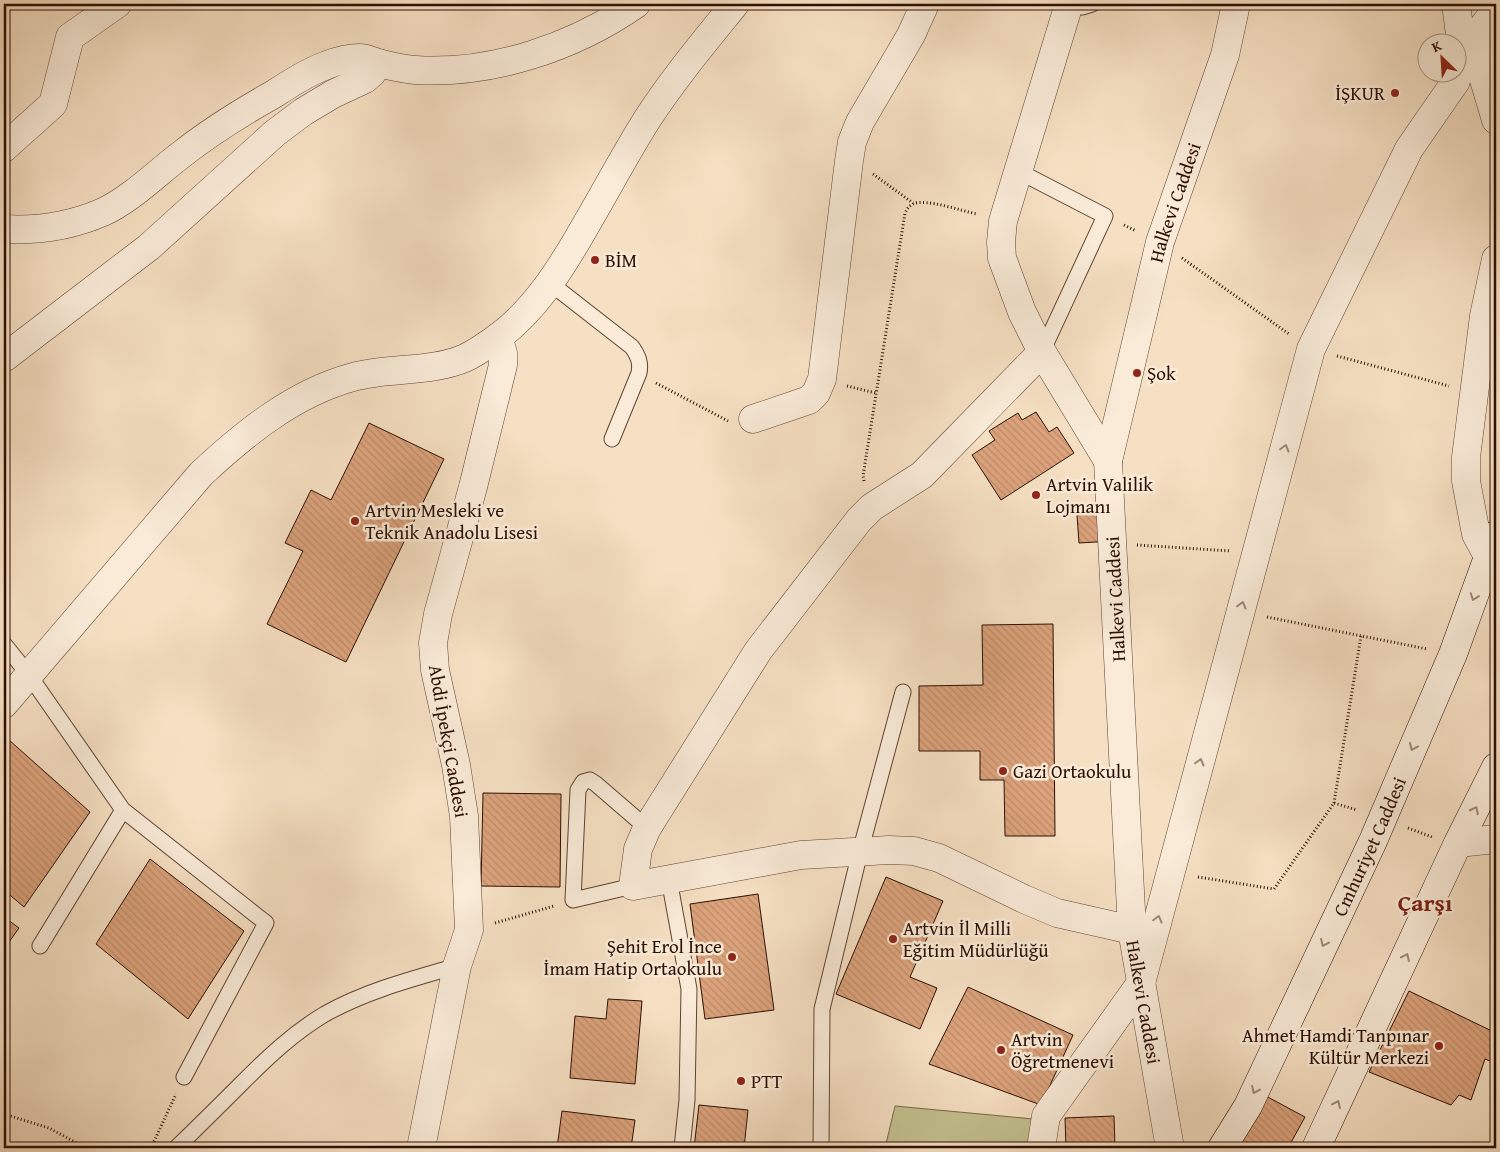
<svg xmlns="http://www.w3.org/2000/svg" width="1500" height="1152" font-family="'Gentium Book Plus',serif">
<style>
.green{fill:#c3c08f;stroke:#786849}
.building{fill:url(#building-back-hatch);stroke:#2c0f03}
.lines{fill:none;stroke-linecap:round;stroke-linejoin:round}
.service-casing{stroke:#5e4333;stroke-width:17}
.minor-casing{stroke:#5e4333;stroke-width:29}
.tertiary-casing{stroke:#5e4333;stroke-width:29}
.secondary-casing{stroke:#2c0f03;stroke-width:29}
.path{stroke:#2c0f03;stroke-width:3;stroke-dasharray:1 2.5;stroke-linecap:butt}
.service{stroke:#f9ebd8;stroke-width:15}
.minor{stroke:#f9ebd8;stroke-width:28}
.tertiary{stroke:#f9ebd8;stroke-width:28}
.secondary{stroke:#f9ebd8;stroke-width:28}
.oneway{stroke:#9d8878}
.poi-dot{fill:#8f2418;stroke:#f9ebd8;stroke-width:2}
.labels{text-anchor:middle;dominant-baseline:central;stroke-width:5;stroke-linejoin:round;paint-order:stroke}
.poi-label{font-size:19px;fill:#2c0f03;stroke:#f9ebd8;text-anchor:start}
.street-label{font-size:19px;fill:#2c0f03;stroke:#f9ebd8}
.district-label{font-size:24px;font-weight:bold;fill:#7a1f14;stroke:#f9ebd8}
</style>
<defs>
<pattern id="building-back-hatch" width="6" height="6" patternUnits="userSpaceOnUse" patternTransform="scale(1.25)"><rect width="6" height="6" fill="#dca37c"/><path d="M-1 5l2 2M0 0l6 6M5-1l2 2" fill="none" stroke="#bd8b6a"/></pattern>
</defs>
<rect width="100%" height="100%" fill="#f6e0c3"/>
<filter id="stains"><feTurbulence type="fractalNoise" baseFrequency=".004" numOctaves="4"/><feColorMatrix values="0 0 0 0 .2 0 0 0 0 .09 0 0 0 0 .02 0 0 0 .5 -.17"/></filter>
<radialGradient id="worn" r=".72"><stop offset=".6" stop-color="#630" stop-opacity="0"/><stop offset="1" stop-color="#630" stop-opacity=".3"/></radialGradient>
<path class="green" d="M895 1106 1044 1120 1038 1148H885Z"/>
<path class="building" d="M1036 412 1049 432 1057 427 1074 453 1001 500 972 455 995 440 989 431 1018 413 1022 420Z
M369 423 444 459 346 662 267 624 303 551 285 543 311 490 331 500Z
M1111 513 1112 541 1079 543 1077 515Z
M1053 624 1055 836H1005L1004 780H980V751H919V686L983 685 982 625Z
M9 740 90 812 24 907 4 890V747Z
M483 793 561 794 560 887 481 886Z
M150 859 244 931 188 1019 96 944Z
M886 877 943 901 910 977 937 988 920 1029 836 994Z
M758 894 774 1010 705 1019 690 904Z
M4 917 19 928 4 949Z
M968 987 1073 1035 1041 1105 929 1064Z
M1409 991 1496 1033V1059L1495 1063 1485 1059 1471 1100 1459 1095 1451 1105 1369 1072Z
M608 999 642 1001 635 1084 570 1078 575 1016 606 1019Z
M1264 1095 1305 1117 1288 1148H1254L1239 1140Z
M699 1105 748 1110 744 1148H694Z
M562 1111 635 1120 631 1148H557Z
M1114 1116 1115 1148H1066L1065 1118Z"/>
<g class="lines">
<defs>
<path id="service" d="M1071 4 1082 7 1092 4
M1018 171 1105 216 1042 352
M550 283 632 347C638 356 641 362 639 373L612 439
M4 644 29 675 123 810 266 923 184 1077
M669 879 689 989 687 1100 682 1148
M633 886 573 900 578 790 583 782 590 780 596 784 647 828
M40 946 123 810
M176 1148C198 1127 219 1106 241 1084 267 1058 293 1033 325 1014 366 991 412 979 457 966
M821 1148 822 1009 860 852 903 692"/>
<path id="minor" d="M1069 4 1003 221 1001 242 1002 258 1022 312 1042 352 1108 461
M1456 4 1460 34 1458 66
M1496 10 1478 33 1476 53 1496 120
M4 148 53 104 70 37 117 4
M1042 352 922 475 872 507 859 520 758 651 647 828 638 849 633 886 801 855 889 850 914 851 939 858 1024 899 1057 913 1132 930
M4 358 149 247 275 133 303 112 333 94 365 79 372 73 379 63
M753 419 809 400 816 393 822 379 849 161 852 142 860 122 911 35 925 4
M1489 558 1476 534 1466 481V457L1484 316 1496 259
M1458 843 1496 839
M1041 1148 1046 1116 1141 983 1311 349 1409 149 1456 81 1457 72"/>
<g id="tertiary">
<path d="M4 229C38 231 71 226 103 212 130 200 158 172 182 154 211 131 242 112 274 94 291 83 308 72 327 65 337 61 349 58 360 58 366 58 372 61 378 63 390 66 403 69 415 70 492 75 574 47 636 4"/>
<path d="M4 704 201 474C245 433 294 393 353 377 389 367 430 373 465 358 476 353 487 345 497 338 535 310 560 270 583 230 605 193 625 154 648 118 674 78 705 41 735 4"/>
<path d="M421 1148 457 966 469 930 464 816 456 765 435 670 433 643 438 614 473 487 503 365V353L498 337"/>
<path id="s1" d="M1170 1148 1132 930 1108 461 1160 242 1225 55 1236 4"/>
</g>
<g id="secondary">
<path id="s2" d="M1222 1148 1248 1106 1373 841 1453 654 1496 535"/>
<path d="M1316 1148 1458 843 1496 767"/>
</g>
</defs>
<use href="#service" class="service-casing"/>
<use href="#minor" class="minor-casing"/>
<use href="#tertiary" class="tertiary-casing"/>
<use href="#secondary" class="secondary-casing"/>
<path class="path" d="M873 174 913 203
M1124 225 1136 231
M1182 258 1289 334
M1337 356 1449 386
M656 383 728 421
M847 386 876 393
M864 481 863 476 905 213C907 209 909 206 913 204 925 198 962 211 977 214
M1137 545 1231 551
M1267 617 1427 649
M1334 803 1361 636
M1408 828 1432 837
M1198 877 1274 889 1334 803 1357 810
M495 923 554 906
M4 1114 49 1128 86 1148
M151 1148 176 1094"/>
<use href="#service" class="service"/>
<use href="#minor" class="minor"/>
<use href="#tertiary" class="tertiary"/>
<use href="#secondary" class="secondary"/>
</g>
<defs><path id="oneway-chevron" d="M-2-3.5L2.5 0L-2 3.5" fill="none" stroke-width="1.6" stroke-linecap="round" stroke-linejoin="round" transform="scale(1.25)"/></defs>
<g class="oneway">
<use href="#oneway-chevron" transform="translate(1285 448) rotate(-75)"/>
<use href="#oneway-chevron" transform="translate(1474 597) rotate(110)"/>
<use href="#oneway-chevron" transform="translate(1242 605) rotate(-75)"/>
<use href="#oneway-chevron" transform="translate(1413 747) rotate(113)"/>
<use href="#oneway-chevron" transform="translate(1200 762) rotate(-75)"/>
<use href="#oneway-chevron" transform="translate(1475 810) rotate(-63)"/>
<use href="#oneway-chevron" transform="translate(1158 919) rotate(-75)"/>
<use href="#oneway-chevron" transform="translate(1324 943) rotate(115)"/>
<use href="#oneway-chevron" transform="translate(1406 957) rotate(-65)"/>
<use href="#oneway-chevron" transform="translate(1255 1090) rotate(115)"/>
<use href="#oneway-chevron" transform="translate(1337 1104) rotate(-65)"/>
</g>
<g class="poi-dot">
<circle cx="1395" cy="93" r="5"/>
<circle cx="595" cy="260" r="5"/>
<circle cx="1137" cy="373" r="5"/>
<circle cx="1036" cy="495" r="5"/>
<circle cx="355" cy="521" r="5"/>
<circle cx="1003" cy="771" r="5"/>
<circle cx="893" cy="939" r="5"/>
<circle cx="732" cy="957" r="5"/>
<circle cx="1439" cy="1046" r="5"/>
<circle cx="1001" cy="1050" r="5"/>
<circle cx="741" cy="1081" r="5"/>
</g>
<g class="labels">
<g class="poi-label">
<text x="1385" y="93" text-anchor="end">İŞKUR</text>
<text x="605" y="260">BİM</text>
<text x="1147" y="373">Şok</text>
<text x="1046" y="484">Artvin Valilik<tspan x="1046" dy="22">Lojmanı</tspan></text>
<text x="365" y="510">Artvin Mesleki ve<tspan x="365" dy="22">Teknik Anadolu Lisesi</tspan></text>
<text x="1013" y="771">Gazi Ortaokulu</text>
<text x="903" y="928">Artvin İl Milli<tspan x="903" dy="22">Eğitim Müdürlüğü</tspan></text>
<text x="722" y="946" text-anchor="end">Şehit Erol İnce<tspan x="722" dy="22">İmam Hatip Ortaokulu</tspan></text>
<text x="1429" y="1035" text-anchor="end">Ahmet Hamdi Tanpınar<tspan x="1429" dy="22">Kültür Merkezi</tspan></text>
<text x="1011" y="1039">Artvin<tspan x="1011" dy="22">Öğretmenevi</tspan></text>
<text x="751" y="1081">PTT</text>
</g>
<g class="street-label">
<text stroke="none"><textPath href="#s1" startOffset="958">Halkevi Caddesi</textPath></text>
<text transform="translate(1115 599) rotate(-93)">Halkevi Caddesi</text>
<text transform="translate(449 741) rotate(80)">Abdi İpekçi Caddesi</text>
<text stroke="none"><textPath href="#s2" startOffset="336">Cmhuriyet Caddesi</textPath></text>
<text transform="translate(1144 1002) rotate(80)">Halkevi Caddesi</text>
</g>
<g class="district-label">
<text x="1425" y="902">Çarşı</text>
</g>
</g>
<rect width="1500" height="1152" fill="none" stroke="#f6e0c3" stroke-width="20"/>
<rect x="5" y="5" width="1490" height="1142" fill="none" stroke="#2c0f03" stroke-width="2.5"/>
<rect x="10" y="10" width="1480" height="1132" fill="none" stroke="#2c0f03"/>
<g transform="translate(1442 58) rotate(335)"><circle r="24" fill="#f9ebd8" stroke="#a79383"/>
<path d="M0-4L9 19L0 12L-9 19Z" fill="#8f2418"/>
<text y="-8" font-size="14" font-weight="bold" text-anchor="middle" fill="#2c0f03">K</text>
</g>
<rect width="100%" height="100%" filter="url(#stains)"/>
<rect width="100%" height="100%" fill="url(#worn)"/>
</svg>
